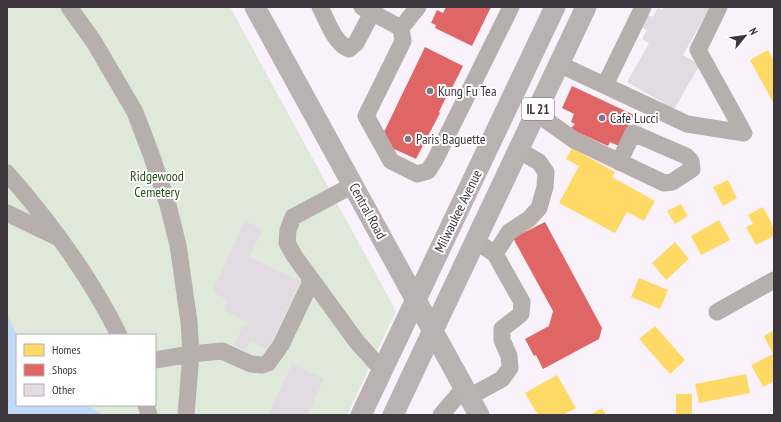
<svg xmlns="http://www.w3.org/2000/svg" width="781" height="422" font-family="'PT Sans Narrow',sans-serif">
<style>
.green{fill:#dee9da;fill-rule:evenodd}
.water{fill:#c0daf8}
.homes{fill:#ffd966}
.shops{fill:#e06666}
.building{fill:#e2dbe2}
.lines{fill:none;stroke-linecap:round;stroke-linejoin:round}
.minor{stroke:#b7aeae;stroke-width:17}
.major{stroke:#bab1b3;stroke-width:21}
.poi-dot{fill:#7f787f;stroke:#fff;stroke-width:1.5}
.labels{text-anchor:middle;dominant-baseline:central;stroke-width:4;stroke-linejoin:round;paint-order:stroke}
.shield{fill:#fff;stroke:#777277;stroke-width:1}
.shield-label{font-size:13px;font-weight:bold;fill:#3d363d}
.poi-label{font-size:14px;fill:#3d363d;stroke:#fff;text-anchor:start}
.park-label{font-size:14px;fill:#28541a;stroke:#fff}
.street-label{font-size:14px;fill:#3d363d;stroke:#fff}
</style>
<rect width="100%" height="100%" fill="#faf2fa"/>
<path class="green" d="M7 7H230L396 311 347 415H7ZM17 335H155V405H17Z"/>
<path class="water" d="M7 314 17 336V405H85L99 412 103 415H7Z"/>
<path class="homes" d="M768 50 774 61V104L750 60Z
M572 148 615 172 612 177 655 201 644 221 627 212 615 233 559 203 579 166 566 159Z
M728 180 737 198 723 206 713 187Z
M681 204 688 216 675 224 667 211Z
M763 207 774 228V236L756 245 746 227 753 224 748 215Z
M719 220 730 240 701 255 691 236Z
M675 242 689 259 666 280 652 263Z
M639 278 668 290 660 309 631 297Z
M655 326 685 360 670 374 639 339Z
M774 330V381L763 387 751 365 773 354 764 336Z
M746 374 750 393 699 403 695 384Z
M557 375 576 408 563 415H538L525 393Z
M676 394H692V415H676Z
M602 408 606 415H590Z"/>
<path class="shops" d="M446 7H491L472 46 435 28 436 25 431 23 437 10 443 13Z
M425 47 463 66 451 90 450 89 439 112 440 113 416 159 392 148 384 132Z
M572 86 634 115 619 146 610 142 608 146 570 129 575 124 571 122 574 114 562 108Z
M545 222 602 328 599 339 543 369 536 355 534 356 525 339 549 326 553 311 513 238Z"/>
<path class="building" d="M664 7H710L683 55 700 65 674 109 627 82 649 43 642 39 647 30 641 27 648 15 652 17 658 8 662 10Z
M245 221 263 229 249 257 300 281 268 350 250 341 245 351 234 345 243 326 246 327 248 322 223 310 228 300 212 292Z
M292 364 324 379 307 415H268Z"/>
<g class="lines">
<path class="minor" d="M69 7 94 42 135 112 152 157 168 205 178 245 189 322 191 354 186 415
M320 7C327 20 334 43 349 49L356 43 375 7
M362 7 401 28 403 41 366 116 391 161 417 174 428 171 435 160 511 7
M401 28 418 7
M559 64 687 124 744 133 698 50 719 7
M605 85 643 7
M536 113 574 140 664 183 672 182 692 169 691 161 686 156 633 133 619 162
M7 173C50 222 90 276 119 335
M7 213 57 237
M495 254 509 232 529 219 539 208 545 187 546 172 539 162 518 150
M309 276 357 342 376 363 383 367
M717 312 774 280
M155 360 191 354 222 351 251 364 262 365 268 363 281 345 310 284 309 276 295 257 287 243 288 230 293 217 353 185
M469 397 502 379 510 368 509 356 502 340V329L521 314 522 302 495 254 476 241
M146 405 149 415
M441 415 464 388"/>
<path class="major" d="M255 7 479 415
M361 415 555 7
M393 415 586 7"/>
</g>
<g class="poi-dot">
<circle cx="430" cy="91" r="4"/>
<circle cx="602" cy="118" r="4"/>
<circle cx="408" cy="139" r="4"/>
</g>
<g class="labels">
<rect class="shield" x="522" y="98" width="32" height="22" rx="3"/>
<g class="shield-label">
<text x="538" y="109">IL 21</text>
</g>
<g class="poi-label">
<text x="438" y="91">Kung Fu Tea</text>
<text x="610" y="118">Cafe Lucci</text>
<text x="416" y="139">Paris Baguette</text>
</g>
<g class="park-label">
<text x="157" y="176">Ridgewood<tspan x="157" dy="16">Cemetery</tspan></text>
</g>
<g class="street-label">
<text transform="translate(368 211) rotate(61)">Central Road</text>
<text transform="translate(458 211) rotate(-64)">Milwaukee Avenue</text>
</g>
</g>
<rect width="781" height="422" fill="none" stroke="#3d363d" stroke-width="16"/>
<rect x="16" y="334" width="140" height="72" fill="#ffffff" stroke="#b1afb1"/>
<rect x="24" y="344" width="20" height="12" fill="#ffd966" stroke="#b1afb1"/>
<text x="52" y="354" font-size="12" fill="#3d363d">Homes</text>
<rect x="24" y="364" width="20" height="12" fill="#e06666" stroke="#b1afb1"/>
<text x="52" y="374" font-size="12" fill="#3d363d">Shops</text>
<rect x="24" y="384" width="20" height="12" fill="#e2dbe2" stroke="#b1afb1"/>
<text x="52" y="394" font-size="12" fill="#3d363d">Other</text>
<g transform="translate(745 36) rotate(61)" stroke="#ffffff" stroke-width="3" paint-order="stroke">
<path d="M0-3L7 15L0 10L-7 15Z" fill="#3d363d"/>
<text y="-6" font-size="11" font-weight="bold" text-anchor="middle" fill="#3d363d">N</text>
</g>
</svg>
